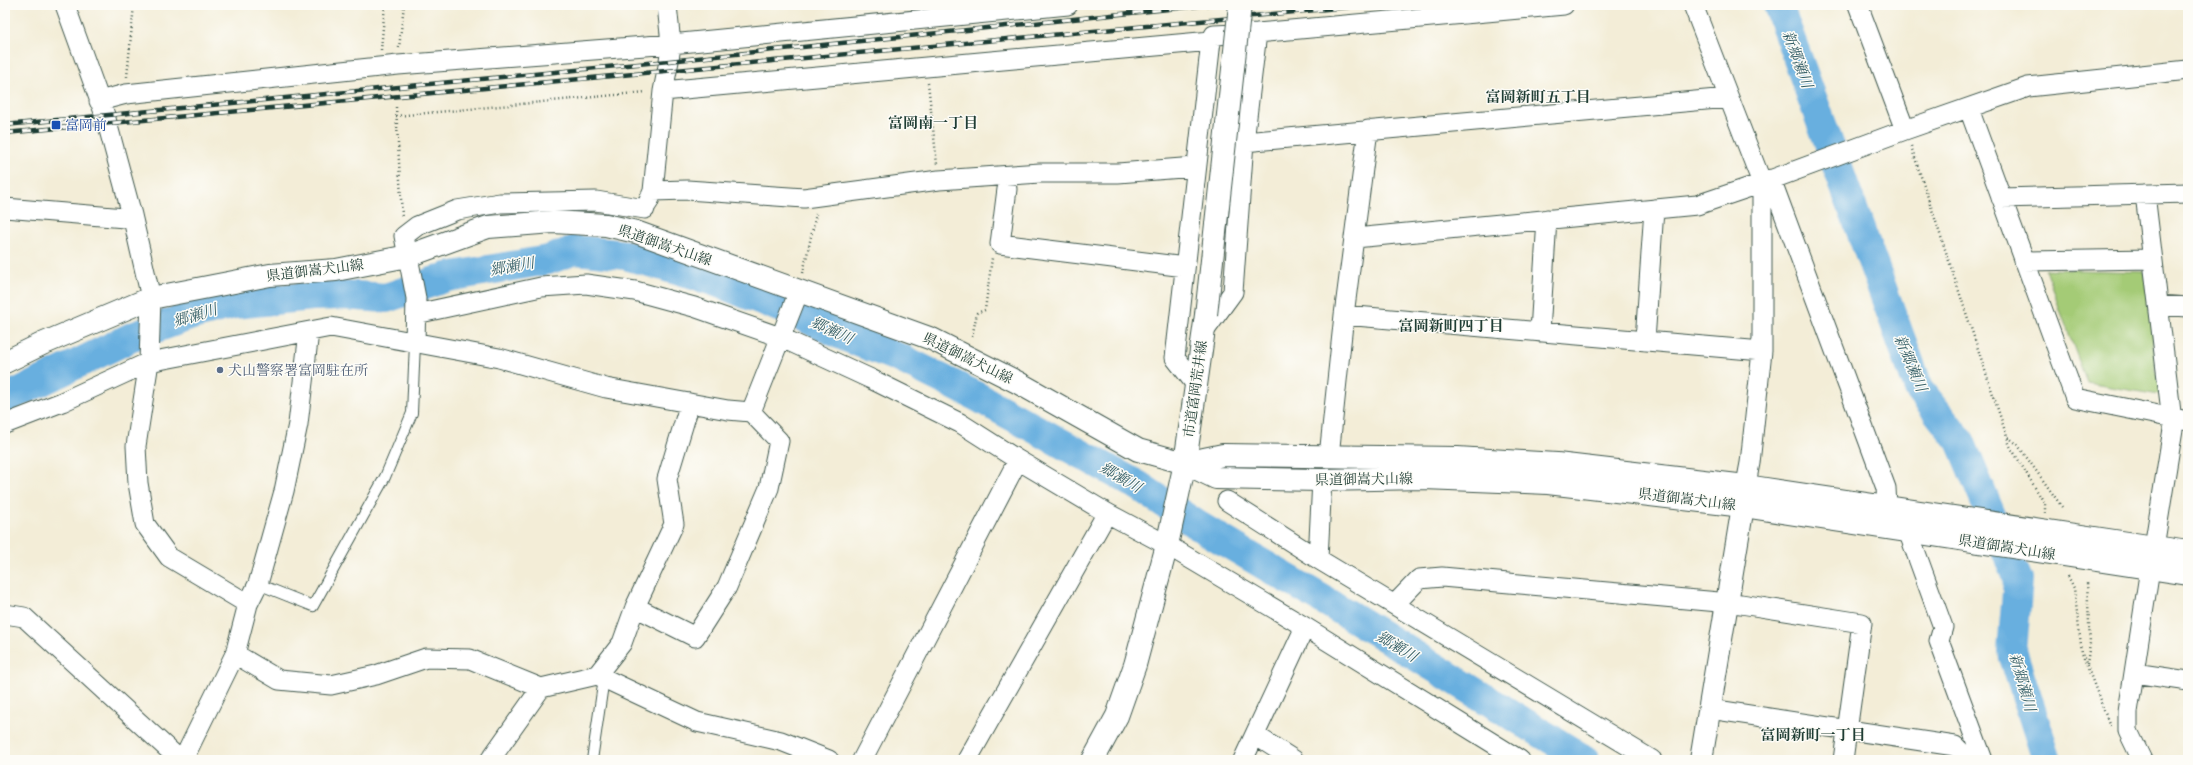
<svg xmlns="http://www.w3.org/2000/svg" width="2193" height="765" font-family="'EB Garamond','Noto Serif JP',serif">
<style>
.green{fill:#a4cb76;stroke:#628455}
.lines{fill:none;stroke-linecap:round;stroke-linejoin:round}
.river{stroke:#68afdf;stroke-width:30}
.service-casing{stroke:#3f574c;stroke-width:12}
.minor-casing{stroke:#3f574c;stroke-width:21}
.tertiary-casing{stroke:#3f574c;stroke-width:24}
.secondary-casing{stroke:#3f574c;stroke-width:24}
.path{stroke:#3f574c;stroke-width:2.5;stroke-dasharray:1 3;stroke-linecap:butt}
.service{stroke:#fff;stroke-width:10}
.minor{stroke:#fff;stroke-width:19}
.tertiary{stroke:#fff;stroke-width:22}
.secondary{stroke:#fff;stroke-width:22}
.rail-casing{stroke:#1f3d34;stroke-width:4.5}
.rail{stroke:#fdfcf7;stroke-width:3;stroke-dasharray:9;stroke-linecap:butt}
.tertiary-bridge-casing{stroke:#3f574c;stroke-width:24;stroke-linecap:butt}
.tertiary-bridge{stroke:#fff;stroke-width:22}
.transit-dot{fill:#1a4fb4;stroke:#fdfcf7;stroke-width:1.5}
.service-dot{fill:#5c6f8a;stroke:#fdfcf7;stroke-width:1.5}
.labels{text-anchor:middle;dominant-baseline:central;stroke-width:3;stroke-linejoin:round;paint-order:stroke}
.transit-label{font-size:14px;fill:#164399;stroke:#fdfcf7;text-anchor:start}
.street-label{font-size:14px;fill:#1f3d34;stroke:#fdfcf7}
.service-label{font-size:14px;fill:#4e5e75;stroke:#fdfcf7;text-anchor:start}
.water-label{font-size:15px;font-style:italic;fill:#355f67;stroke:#fdfcf7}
.neighbourhood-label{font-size:15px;font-weight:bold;fill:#1f3d34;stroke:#fdfcf7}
</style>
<rect width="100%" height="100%" fill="#fdfcf7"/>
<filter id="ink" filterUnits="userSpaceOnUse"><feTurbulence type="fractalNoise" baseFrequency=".025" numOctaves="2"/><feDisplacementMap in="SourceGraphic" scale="8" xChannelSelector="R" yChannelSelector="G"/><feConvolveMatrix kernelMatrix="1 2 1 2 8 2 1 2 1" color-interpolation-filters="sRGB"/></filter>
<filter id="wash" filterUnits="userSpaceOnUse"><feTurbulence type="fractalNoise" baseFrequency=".012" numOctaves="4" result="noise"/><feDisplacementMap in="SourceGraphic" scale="16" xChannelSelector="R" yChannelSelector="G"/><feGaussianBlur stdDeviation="0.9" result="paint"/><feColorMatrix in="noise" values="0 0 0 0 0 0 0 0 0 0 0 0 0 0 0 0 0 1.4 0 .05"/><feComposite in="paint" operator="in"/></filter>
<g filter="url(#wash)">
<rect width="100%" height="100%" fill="#f3edd7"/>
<path class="green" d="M2045 269 2145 272 2159 395 2087 383Z"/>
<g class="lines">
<path class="river" d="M1778 5 1919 389 1960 441 2018 580 2012 651 2047 760
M5 399 132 337 192 315 234 304 312 296 342 295 386 298 447 277 548 260 575 250 626 255 714 281 794 313 846 337 902 359 976 396 1139 486 1197 525 1359 621 1585 760"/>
</g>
</g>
<g filter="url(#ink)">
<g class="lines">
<defs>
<path id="service" d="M258 584 313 606 385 477 412 413 415 343
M592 760 604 678"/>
<path id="minor" d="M65 5 105 115 132 215 151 298 149 362 136 446 138 483 145 524 169 557 248 604
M1693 5 1762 183V351L1750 463 1743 500
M1858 5 1905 130
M663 91 1211 41
M99 101 126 94 398 65 671 44 1068 5
M1969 109 2075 398 2188 421
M1244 142 1728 98
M1771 179 1886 488 1887 507
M1007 189 1000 244 1185 267
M653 191 687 190 804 198 939 180 1040 173H1118L1195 167
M2145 194 2173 429 2154 547
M2001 198 2188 193
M648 203 653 191 663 91 669 61 671 44 667 5
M5 208 125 218 132 215
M1355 238 1697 205 1762 183 1905 130 2028 87 2188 70
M2024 261 2152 259
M2158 305 2188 307
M416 314 541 287 586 284 635 291 694 307 780 337 871 379 960 423 1018 460 1107 513 1167 545 1305 627 1520 760
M1344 315 1762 351
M1540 332 1547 219
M1203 333 1233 292 1244 142 1257 33
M1645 341 1654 209
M415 343 416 298 404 236 417 226 457 210 500 203 596 201 645 209
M1197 386 1175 358 1211 41 1214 35 1257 33 1564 5
M751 412 799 291
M5 424 62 402 149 362 331 327 499 358 606 388 728 410 751 412 779 441 769 488 727 587 695 637 635 607
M1329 456 1344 315 1368 130
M1322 480 1318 559 1652 760
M1227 501 1318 559
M1908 531 1943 627 1939 641 1983 760
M1395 604 1419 579 1442 577 1741 604 1862 623 1843 760
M5 614 24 617 180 760
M235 654 279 680 331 685 376 675 426 658 470 659 541 688 597 675 622 643 635 607 674 524 667 479 690 403
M2134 673 2188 681
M597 675 697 722 781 741 829 760
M1710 709 1955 746 1963 754 1965 760
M1255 735 1294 760
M183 760 235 654 248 604 258 584 284 491 298 424 309 332
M490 760 541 688
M862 760 1018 460
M967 760 1107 513
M1243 760 1305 627
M2142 760 2128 731V712L2150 568"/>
<path id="tertiary" d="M1093 760 1117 716 1135 665 1167 545 1185 463 1206 315
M1701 760 1743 506"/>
<path id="secondary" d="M5 362 42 344 151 298 270 275 336 270 408 256 488 227 553 222 606 225 636 232 932 339 1017 382 1138 450 1185 463 1216 478 1322 480 1424 478 1548 483 1743 506 2188 574
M1185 463 1223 455 1457 458 1557 464 1746 486 2188 552"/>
</defs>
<use href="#service" class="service-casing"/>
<use href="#minor" class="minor-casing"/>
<use href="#tertiary" class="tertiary-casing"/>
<use href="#secondary" class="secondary-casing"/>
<path class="path" d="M399 48 404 5
M381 50 385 5
M127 77 134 5
M928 83 937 164
M396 107 402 216
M396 116 646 92
M1911 146 2010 446 2045 504V513
M803 273 816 214
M972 337 977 313 985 310 992 258
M2008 437 2017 444 2062 507
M2068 576 2074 588 2082 653 2110 726
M2087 664 2090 643 2087 582"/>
<use href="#service" class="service"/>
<use href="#minor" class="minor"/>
<use href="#tertiary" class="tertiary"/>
<use href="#secondary" class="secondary"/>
<defs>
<path id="rail" d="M5 125 669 61 1207 5
M5 133 1370 5"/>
</defs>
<use href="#rail" class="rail-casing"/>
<use href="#rail" class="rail"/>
<defs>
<path id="tertiary-bridge" d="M1206 315 1240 5"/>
</defs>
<use href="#tertiary-bridge" class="tertiary-bridge-casing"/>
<use href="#tertiary-bridge" class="tertiary-bridge"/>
</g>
</g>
<rect class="transit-dot" x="51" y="120" width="10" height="10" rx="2"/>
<circle class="service-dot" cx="220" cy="370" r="4"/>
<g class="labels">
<g class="transit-label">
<text x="65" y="125">富岡前</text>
</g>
<g class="street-label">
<text transform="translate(665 245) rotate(19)">県道御嵩犬山線</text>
<text transform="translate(315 270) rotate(-7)">県道御嵩犬山線</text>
<text transform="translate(968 358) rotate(26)">県道御嵩犬山線</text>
<text transform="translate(1195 389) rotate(-82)">市道富岡荒井線</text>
<text transform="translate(1364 479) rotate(-1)">県道御嵩犬山線</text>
<text transform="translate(1687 499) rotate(7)">県道御嵩犬山線</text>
<text transform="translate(2007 547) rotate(9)">県道御嵩犬山線</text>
</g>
<g class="service-label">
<text x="228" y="370">犬山警察署富岡駐在所</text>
</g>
<g class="water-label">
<text transform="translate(1798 59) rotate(70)">新郷瀬川</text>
<text transform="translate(512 266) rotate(-10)">郷瀬川</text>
<text transform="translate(195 315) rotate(-17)">郷瀬川</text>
<text transform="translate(832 330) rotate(24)">郷瀬川</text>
<text transform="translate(1911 363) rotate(67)">新郷瀬川</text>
<text transform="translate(1121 477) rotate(30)">郷瀬川</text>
<text transform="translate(1397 646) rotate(31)">郷瀬川</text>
<text transform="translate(2023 682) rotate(74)">新郷瀬川</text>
</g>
<g class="neighbourhood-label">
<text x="1538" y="96">富岡新町五丁目</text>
<text x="933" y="122">富岡南一丁目</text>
<text x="1451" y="325">富岡新町四丁目</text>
<text x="1813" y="734">富岡新町一丁目</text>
</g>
</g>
<rect width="2193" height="765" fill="none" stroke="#fdfcf7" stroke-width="20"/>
</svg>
